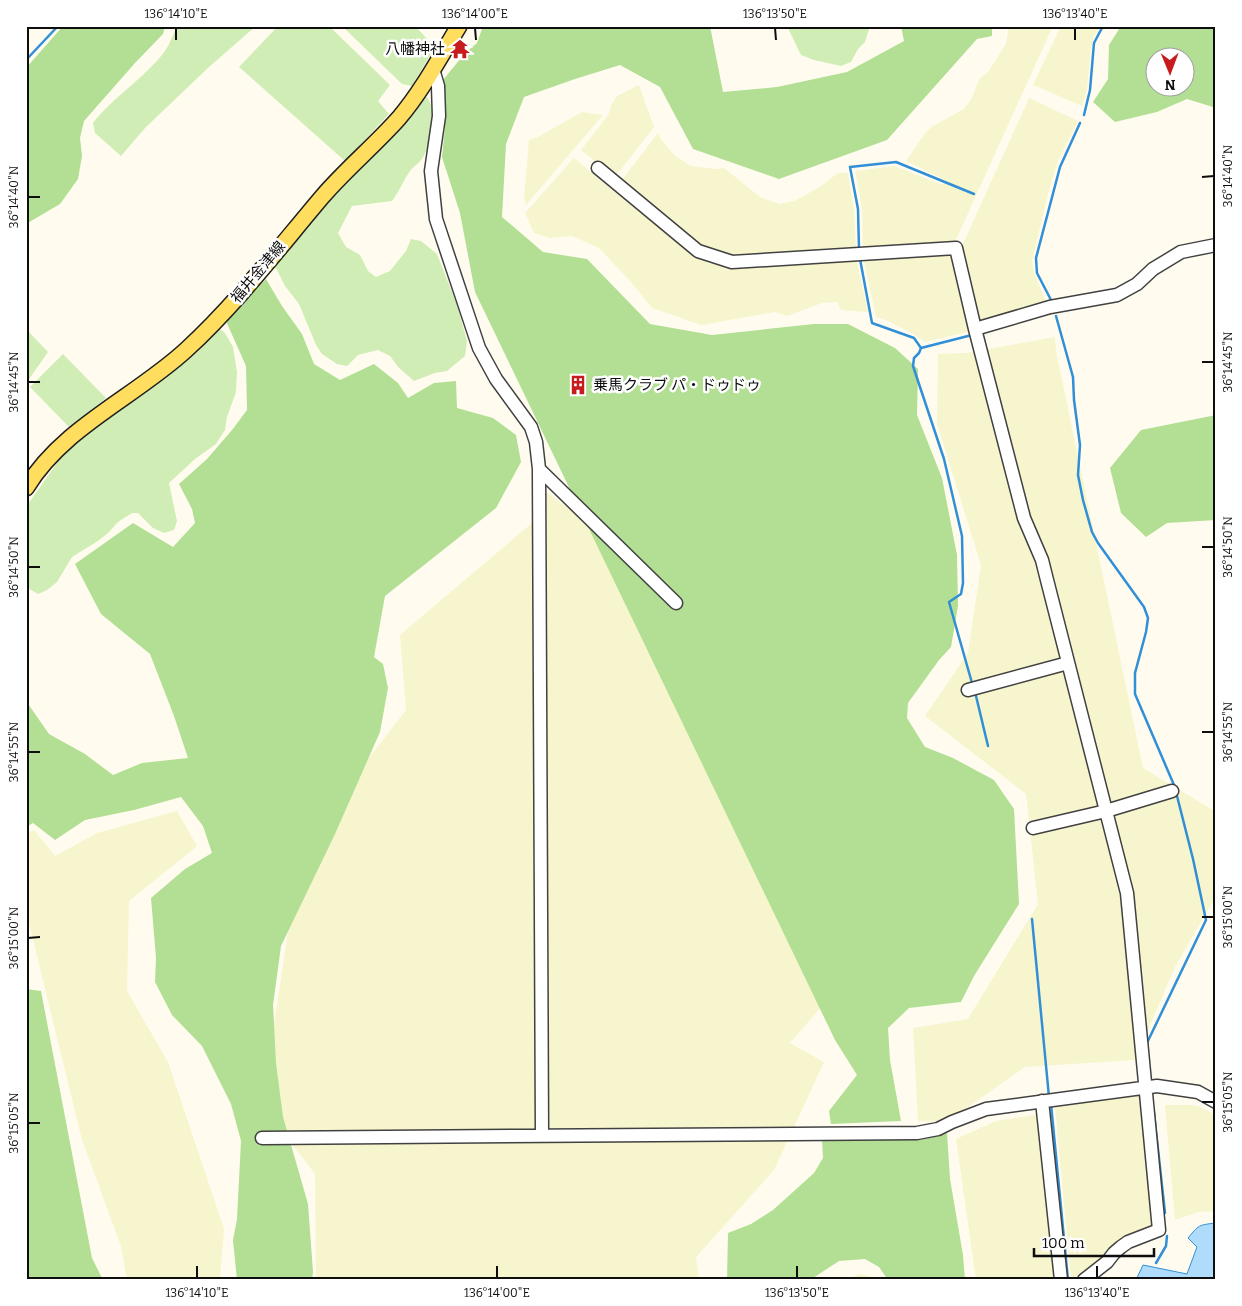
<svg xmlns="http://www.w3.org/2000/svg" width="1242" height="1306" font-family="Bitter,'Noto Sans JP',serif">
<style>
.farmland{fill:#f7f5cd}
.green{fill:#d0edb5}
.forest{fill:#b2df93;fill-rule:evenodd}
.water{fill:#afdcfb;stroke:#318fd7}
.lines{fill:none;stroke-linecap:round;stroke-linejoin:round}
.stream{stroke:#318fd7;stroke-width:2.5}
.minor-casing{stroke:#414141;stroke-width:15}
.major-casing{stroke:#1f1f1f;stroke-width:18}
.minor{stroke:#fff;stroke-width:12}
.major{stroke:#ffde5f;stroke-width:15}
.ticks{fill:none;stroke:#0e0e0e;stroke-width:2}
.labels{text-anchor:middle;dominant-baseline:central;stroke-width:5;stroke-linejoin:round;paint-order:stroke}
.poi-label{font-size:15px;fill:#0e0e0e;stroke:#fff;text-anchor:end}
.street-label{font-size:15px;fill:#0e0e0e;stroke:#fff}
.neatline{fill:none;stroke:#0e0e0e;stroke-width:2}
.ticks-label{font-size:12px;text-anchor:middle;fill:#0e0e0e}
</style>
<rect width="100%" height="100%" fill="#fffcef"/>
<path class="farmland" d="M1009 26H1053L954 244 863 249 862 208 855 171 894 166 943 185 945 180 906 161 926 132 933 126 964 109 971 100 980 78 988 72 1006 44Z
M1061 26H1100L1094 36 1091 47 1087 90 1082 106 1033 85Z
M639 85 654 127 615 177 581 150 609 114 611 105 617 96Z
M1029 98 1078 121 1058 161 1049 190 1032 261 1034 273 1046 302 980 322 961 251 963 244Z
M582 112 603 115 526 205 524 199 529 140 538 137Z
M658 133 661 139 675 156 691 166 716 169 724 168 760 197 779 204 794 201 820 187 838 173H848L854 210 856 250 728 257 695 244 621 181Z
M574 158 634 208 709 264 856 258 868 312 841 310 837 302 822 303 787 316 775 312 701 325 652 308 631 282 599 248 572 236 550 238 534 233 525 213Z
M952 253 972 331 925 342 910 332 895 325 889 321 876 317 863 257Z
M1055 337 1056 351 1143 768 1216 812V896L1175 967 1135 1060 1025 1067 948 1121H918L913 1028 968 1019 1038 904 1026 794 925 716 968 653 981 565 937 424 938 354 966 353Z
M667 452 869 952 790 1043 824 1062 774 1170 696 1257 699 1280H316L315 1174 262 1105 294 892 331 807 406 710 400 635 532 523 543 490 577 514Z
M177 811 197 846 129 901 127 991 168 1062 224 1229 220 1280H127L121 1246 82 1140 26 911V834L34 830 55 856 97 833Z
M1142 1093 1154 1228 1074 1280H1071L1055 1106Z
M1165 1105H1191L1198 1106 1216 1115V1211L1199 1212 1175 1220Z
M1040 1114 1056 1280H976L956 1139 996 1121Z
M860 1274 870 1276 874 1280H844Z"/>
<path class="green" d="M177 26H256L209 67 146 127 121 156 95 133 93 123C114 96 145 78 165 51 170 44 173 34 177 26Z
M278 26H329L390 85 378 101 389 114 345 161 239 67Z
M342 26H415L435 47 412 86 402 84Z
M787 26H870L865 42 858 49 851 62 841 66 814 60 801 55Z
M427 97C438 114 432 145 421 160 417 165 411 168 408 174 402 183 399 192 392 201L352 206 338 233 346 247 360 255 368 271 376 277 390 271 406 251 411 239 421 241 437 254 457 305 467 341 465 356 447 371 435 373 414 381 399 368 390 356 378 350 358 355 347 366 337 364 322 354 316 345 299 304 285 286 277 270 273 266 311 217 420 99Z
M219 328 225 333 233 347 237 372 236 392 227 417 225 430 216 444 195 459 169 483 177 521 174 530 164 533 153 528 138 513H132L118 522 108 533 98 541 72 557 57 582 47 590 38 594 26 587V507L64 453 97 424 156 382 192 355Z
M26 329 48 352 27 382 26 381Z
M63 354 106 398 69 427 30 387Z"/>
<path class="forest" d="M63 26H165L163 34 135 63 84 121 80 138 82 156 78 179 60 204 26 224V68Z
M483 26H710L723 92 777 87 847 72 904 41 901 26H992V36L977 39 887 140 779 179 693 149 660 87 620 65 575 79 524 97 506 144 502 217 543 252 587 259 650 324 712 335 814 324H848L895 348 918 369 917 415 942 478 957 555 958 606 951 647 939 660 908 703 907 718 925 747 953 758 994 780 1014 809 1019 904 974 976 961 1002 909 1008 888 1028 890 1060 901 1121 831 1124 829 1111 857 1075 835 1040 475 292 460 213 442 157 445 128 443 80 465 53 477 43Z
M1121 26H1216V108L1187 99 1157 112 1115 122 1093 102 1108 79 1109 45ZM1154 58H1184V88H1154Z
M266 279 282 306 302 334 314 364 340 380 374 364 398 383 408 398 434 383 456 381 457 408 493 418 516 435 521 462 496 508 385 596 374 657 383 664 388 688 380 732 335 834 281 946 273 1005 276 1063 283 1117 308 1204 313 1272 312 1280H237L233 1240 237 1219 241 1141 231 1104 202 1046 172 1015 155 982 156 958 151 898 185 869 212 853 203 826 181 797 134 810 85 820 55 840 33 823 26 827V701L49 734 85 754 113 775 142 763 188 758 174 716 150 654 101 614 75 564 133 523 173 547 195 523 192 509 179 484 207 459 232 430 247 410 246 366 226 321Z
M1216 415V520L1167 523 1146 537 1121 513 1110 468 1141 430Z
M26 989 41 991 92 1258 103 1280H26Z
M947 1133 950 1179 963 1255 965 1280H888L879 1267 865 1259 839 1261 810 1280H727L728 1233 751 1224 773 1210 814 1173 823 1158 822 1139 921 1140Z"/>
<path class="water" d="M1216 1223V1280H1136L1143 1265 1187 1274 1197 1247 1188 1238C1199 1225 1198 1225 1216 1223Z"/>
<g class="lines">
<path class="stream" d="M26 60 58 26
M1084 115 1090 90 1094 43 1103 26
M859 249 858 209 850 167 896 162 974 194
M860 259 872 323 914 338 921 348 919 353 914 358 913 366 944 459 962 536 963 583 961 594 949 602 972 683
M1051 300 1037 273 1036 258 1060 167 1080 123
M1056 316 1073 377 1074 400 1080 445 1078 475 1083 500 1092 532 1098 543 1144 607 1148 618 1146 632 1135 673V694L1174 785
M921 348 972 335
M976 696 988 746
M1032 919 1049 1097
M1146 1045 1206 920 1193 859 1177 796
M1051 1104 1068 1280
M1154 1113 1165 1213
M1156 1263 1166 1246 1167 1236"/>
<defs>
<path id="minor" d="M433 69 438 86 439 116 431 171 436 219 479 348 496 379 531 427 536 442 539 469 542 1135
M598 168 698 251 732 262 956 248 975 329 1024 518 1042 560 1047 580 1127 893 1159 1230 1128 1242 1121 1247 1114 1253 1107 1262 1084 1280
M975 329 1050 307 1117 295 1137 284 1153 269 1181 252 1216 245
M539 469 676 603
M968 690 1068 663
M1033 828 1106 811 1172 791
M1042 1101 1061 1280
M262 1138 917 1133 938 1129 952 1122 986 1109 1157 1086 1198 1092 1216 1102"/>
<path id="major" d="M26 488C63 427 135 397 186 350 236 304 278 249 322 197 346 169 374 146 399 118 422 91 440 57 459 26"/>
</defs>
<use href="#minor" class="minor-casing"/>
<use href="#major" class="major-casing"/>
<use href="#minor" class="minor"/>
<use href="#major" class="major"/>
</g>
<path class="ticks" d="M176 28V40M475 28 476 40M775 28 776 40M1075 28V40M1202 177 1214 176M28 197H40M1202 362H1214M28 382H40M1202 547H1214M28 567H40M1202 732H1214M28 752H40M1202 917H1214M28 938 40 937M1202 1102H1214M28 1123H40M197 1266V1278M497 1266V1278M797 1266V1278M1097 1266V1278"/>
<defs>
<symbol id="temple-bare" viewBox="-9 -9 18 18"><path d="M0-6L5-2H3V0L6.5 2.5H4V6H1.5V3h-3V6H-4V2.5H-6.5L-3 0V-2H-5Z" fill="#c81b1e" stroke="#fff" stroke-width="2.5" paint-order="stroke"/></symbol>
<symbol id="building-bare" viewBox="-9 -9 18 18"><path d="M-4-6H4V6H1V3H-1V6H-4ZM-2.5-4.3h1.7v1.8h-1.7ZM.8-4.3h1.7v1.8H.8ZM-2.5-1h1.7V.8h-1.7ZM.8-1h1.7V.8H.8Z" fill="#c81b1e" stroke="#fff" stroke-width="2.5" paint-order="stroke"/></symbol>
</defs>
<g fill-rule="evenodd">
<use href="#temple-bare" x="446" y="35" width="28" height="28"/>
<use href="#building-bare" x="564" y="371" width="28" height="28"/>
</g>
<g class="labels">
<g class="poi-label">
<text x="445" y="49">八幡神社</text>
<text x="593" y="385" text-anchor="start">乗馬クラブ パ・ドゥドゥ</text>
</g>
<g class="street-label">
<text transform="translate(258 272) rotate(-50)">福井金津線</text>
</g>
</g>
<rect width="1242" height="1306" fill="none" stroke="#ffffff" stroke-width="55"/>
<g transform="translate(1170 72) rotate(179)"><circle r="24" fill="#ffffff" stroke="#9f9f9f"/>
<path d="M0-4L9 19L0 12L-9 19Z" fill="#c81b1e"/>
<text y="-8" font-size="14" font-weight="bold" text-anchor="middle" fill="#0e0e0e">N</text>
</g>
<path d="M1034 1248v8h120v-8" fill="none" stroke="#0e0e0e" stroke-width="2.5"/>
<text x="1042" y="1248" font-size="15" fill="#0e0e0e" stroke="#ffffff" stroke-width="4" paint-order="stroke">100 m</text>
<rect x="28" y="28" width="1186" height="1250" class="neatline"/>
<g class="ticks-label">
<text x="176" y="18">136°14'10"E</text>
<text x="475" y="18">136°14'00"E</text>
<text x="775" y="18">136°13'50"E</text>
<text x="1075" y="18">136°13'40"E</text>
<text transform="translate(1228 176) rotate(-90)" y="4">36°14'40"N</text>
<text transform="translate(14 197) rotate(-90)" y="4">36°14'40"N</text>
<text transform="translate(1228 362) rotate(-90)" y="4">36°14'45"N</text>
<text transform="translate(14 382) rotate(-90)" y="4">36°14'45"N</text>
<text transform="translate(1228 547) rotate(-90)" y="4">36°14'50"N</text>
<text transform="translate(14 567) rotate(-90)" y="4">36°14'50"N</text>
<text transform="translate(1228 732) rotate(-90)" y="4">36°14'55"N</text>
<text transform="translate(14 752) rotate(-90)" y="4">36°14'55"N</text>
<text transform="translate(1228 917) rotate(-90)" y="4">36°15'00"N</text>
<text transform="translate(14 938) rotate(-90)" y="4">36°15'00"N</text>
<text transform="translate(1228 1102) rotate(-90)" y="4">36°15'05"N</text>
<text transform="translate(14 1123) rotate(-90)" y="4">36°15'05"N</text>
<text x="197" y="1297">136°14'10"E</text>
<text x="497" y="1297">136°14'00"E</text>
<text x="797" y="1297">136°13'50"E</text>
<text x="1097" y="1297">136°13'40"E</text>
</g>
</svg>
